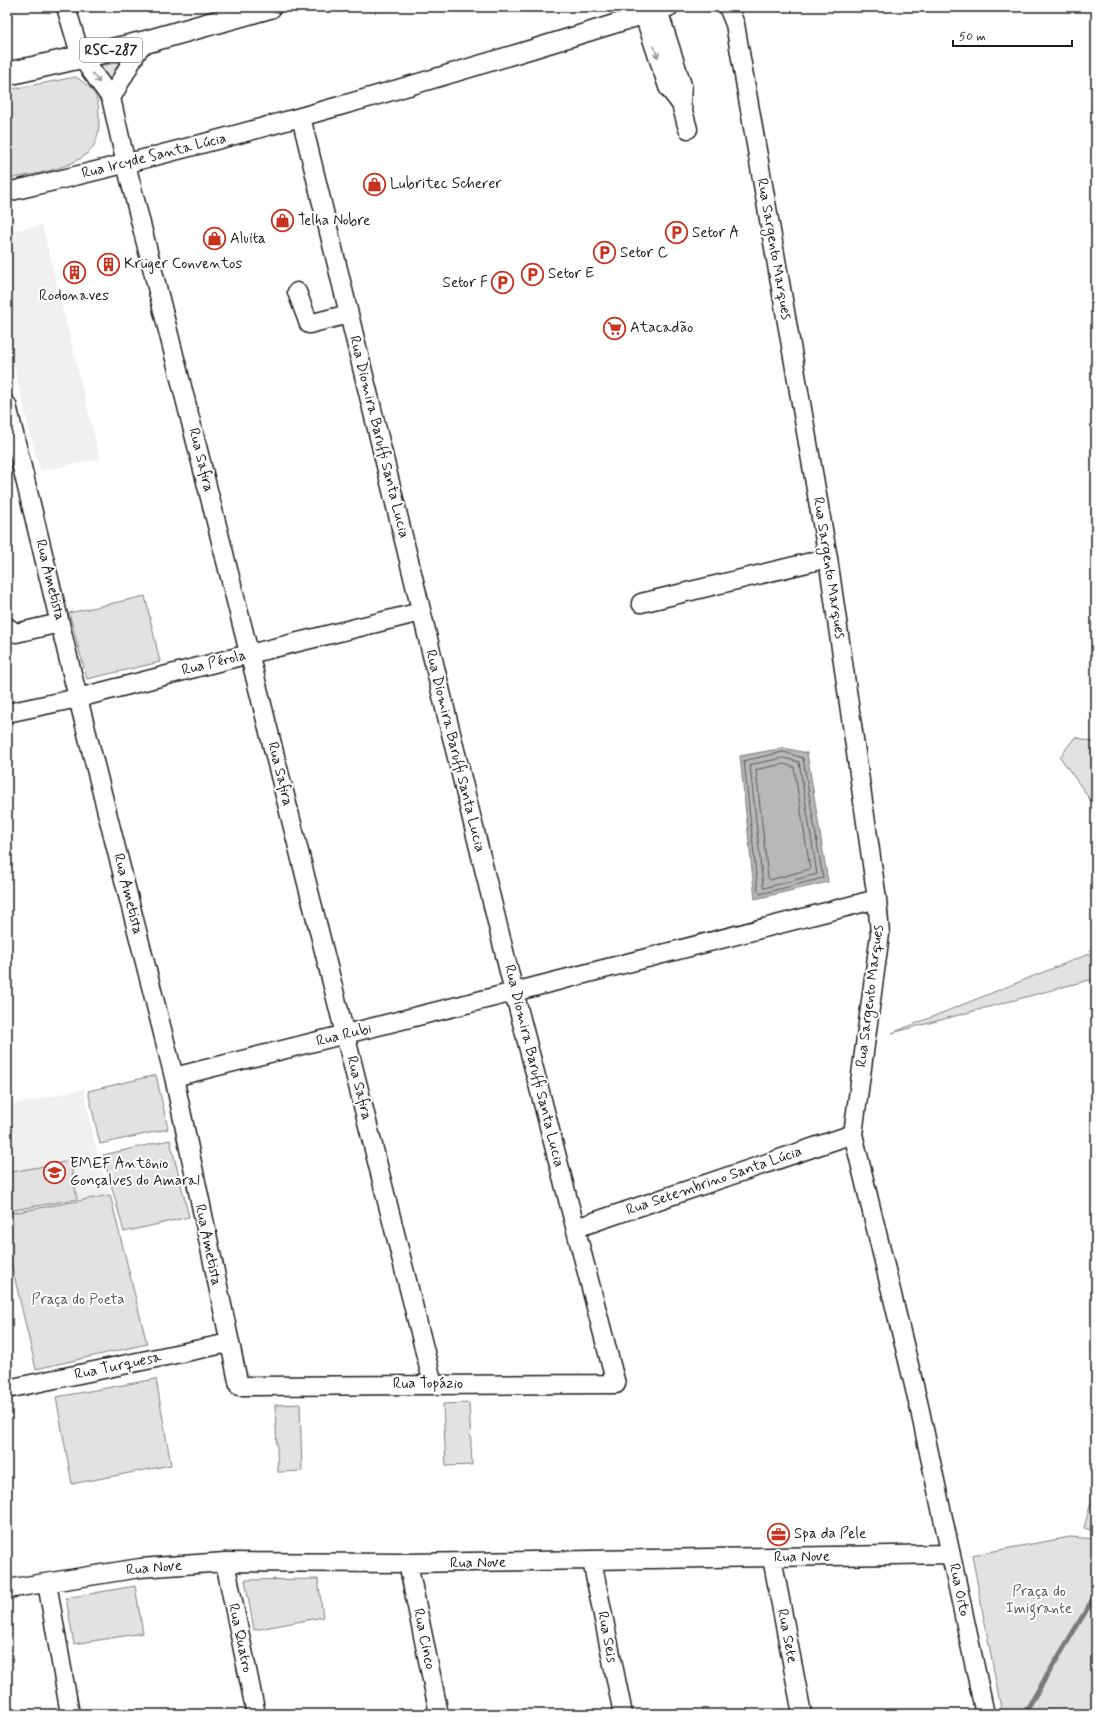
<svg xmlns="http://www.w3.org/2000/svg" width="1103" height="1721" font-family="Mynerve,sans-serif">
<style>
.built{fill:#f0f0f0}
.green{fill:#e2e2e2;stroke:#7f7f7f}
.water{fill:#b8b8b8;stroke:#7a7a7a}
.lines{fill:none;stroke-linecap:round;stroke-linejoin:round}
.shore{stroke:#5a5a5a;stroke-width:1}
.stream{stroke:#7a7a7a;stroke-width:5}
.minor-casing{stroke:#1c1c1c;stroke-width:21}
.highway-casing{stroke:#1c1c1c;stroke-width:25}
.minor{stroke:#fff;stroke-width:18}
.highway{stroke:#fff;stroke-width:22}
.oneway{stroke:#999}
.labels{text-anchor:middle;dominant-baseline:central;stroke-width:4;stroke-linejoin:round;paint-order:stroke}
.shield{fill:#fff;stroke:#606060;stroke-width:1}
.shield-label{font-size:14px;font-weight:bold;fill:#1c1c1c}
.street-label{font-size:15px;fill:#1c1c1c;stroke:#fff}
.poi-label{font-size:15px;fill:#1c1c1c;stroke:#fff;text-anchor:start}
.park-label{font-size:15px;fill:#575757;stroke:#fff}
</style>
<rect width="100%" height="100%" fill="#fff"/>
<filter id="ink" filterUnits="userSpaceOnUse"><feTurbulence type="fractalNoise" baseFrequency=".025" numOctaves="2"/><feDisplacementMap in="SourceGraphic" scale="8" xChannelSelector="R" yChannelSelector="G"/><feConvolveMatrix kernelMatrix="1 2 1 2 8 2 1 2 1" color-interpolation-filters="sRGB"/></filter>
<g filter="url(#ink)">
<path class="built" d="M42 225 100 459 40 471 7 340V232Z
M84 1089 94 1140 110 1195 7 1214V1106Z"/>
<path class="green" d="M120 62 111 87 100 66Z
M76 77C92 88 99 94 99 116 99 124 99 135 95 143 85 168 30 175 7 179V90Z
M145 596 160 662 87 679 69 613Z
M1075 737 1096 743V808L1060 757Z
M1096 951V983L1089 980 892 1033Z
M156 1075 168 1129 100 1144 88 1091Z
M170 1140 189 1217 124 1232 103 1155Z
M70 1161 77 1199 8 1211 7 1173Z
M110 1195 147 1344 36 1369 7 1245V1214Z
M156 1379 171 1465 72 1484 56 1397Z
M469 1403 472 1465 446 1466 443 1404Z
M300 1404 302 1471 278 1472 275 1405Z
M1096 1484V1532L1084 1528Z
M1070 1537 1096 1539V1714H1002L972 1555Z
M318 1579 323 1617 254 1630 245 1580Z
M135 1586 143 1633 74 1644 66 1598Z"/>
<path class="water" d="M784 748 807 753 828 882 755 899 740 756Z"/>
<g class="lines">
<path class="shore" d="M784 752 803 758 823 878 760 894 758 892 744 761Z
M784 758 799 762 817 874 764 888 763 886 750 765Z
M784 764 794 767 810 869 770 880 768 878 756 770Z"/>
<path class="stream" d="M1024 1714 1096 1594"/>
<defs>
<path id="minor" d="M66 7 81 57 111 98 126 164 433 1384
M728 7 735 24 828 558 877 899 880 934 853 1134 919 1406 985 1714
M658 10 682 85 681 104 688 129
M644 15 668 87 681 104
M111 98 142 43
M7 192C231 141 450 75 669 7
M297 292 309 324 349 314
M7 405 78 698 174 1077 239 1386 616 1384 514 992 301 117
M641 603 828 558
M7 627 16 633 60 623
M7 713 78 698 249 654 421 612
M174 1077 514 992 877 899
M576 1228 853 1134
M7 1389 229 1343
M772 1558 802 1714
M592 1561 623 1714
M225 1562 256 1714
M408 1563 439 1714
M47 1583 70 1714
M7 1589 140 1568 225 1562 408 1563 951 1554"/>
<path id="highway" d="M7 74 142 43 270 7"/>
</defs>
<use href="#minor" class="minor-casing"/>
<use href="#highway" class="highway-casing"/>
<use href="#minor" class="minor"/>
<use href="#highway" class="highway"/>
</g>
<defs><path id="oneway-shaft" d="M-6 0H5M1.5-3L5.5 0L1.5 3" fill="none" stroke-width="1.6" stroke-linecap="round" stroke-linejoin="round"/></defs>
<g class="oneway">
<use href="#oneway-shaft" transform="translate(656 52) rotate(72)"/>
<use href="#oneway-shaft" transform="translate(96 78) rotate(53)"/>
</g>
</g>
<defs>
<symbol id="shop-ring" viewBox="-11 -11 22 22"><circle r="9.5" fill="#fff" stroke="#c8321e" stroke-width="1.5"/><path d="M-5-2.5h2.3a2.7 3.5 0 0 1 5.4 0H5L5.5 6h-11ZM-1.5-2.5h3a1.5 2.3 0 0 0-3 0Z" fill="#c8321e"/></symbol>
<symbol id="parking-ring" viewBox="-11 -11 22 22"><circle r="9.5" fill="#fff" stroke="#c8321e" stroke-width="1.5"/><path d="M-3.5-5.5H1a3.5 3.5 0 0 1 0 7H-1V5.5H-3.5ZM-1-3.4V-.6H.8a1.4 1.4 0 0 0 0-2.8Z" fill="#c8321e"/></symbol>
<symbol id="building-ring" viewBox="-11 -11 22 22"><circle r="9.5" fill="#fff" stroke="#c8321e" stroke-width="1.5"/><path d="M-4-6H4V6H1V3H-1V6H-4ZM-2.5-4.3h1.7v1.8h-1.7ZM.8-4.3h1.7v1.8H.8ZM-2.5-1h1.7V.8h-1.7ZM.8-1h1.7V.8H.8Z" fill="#c8321e"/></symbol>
<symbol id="supermarket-ring" viewBox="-11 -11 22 22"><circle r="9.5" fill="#fff" stroke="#c8321e" stroke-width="1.5"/><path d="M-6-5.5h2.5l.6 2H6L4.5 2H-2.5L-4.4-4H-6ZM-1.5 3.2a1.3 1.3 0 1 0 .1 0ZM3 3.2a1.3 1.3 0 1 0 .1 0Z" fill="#c8321e"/></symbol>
<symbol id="school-ring" viewBox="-11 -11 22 22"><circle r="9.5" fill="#fff" stroke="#c8321e" stroke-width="1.5"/><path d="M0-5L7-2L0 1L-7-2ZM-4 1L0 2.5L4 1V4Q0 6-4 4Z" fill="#c8321e"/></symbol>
<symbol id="office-ring" viewBox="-11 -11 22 22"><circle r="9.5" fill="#fff" stroke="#c8321e" stroke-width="1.5"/><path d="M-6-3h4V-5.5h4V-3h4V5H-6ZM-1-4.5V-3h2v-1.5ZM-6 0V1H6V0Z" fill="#c8321e"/></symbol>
</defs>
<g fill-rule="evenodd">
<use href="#shop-ring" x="362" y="172" width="25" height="25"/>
<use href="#shop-ring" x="270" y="208" width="25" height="25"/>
<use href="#parking-ring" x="664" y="220" width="25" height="25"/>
<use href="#shop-ring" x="202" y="226" width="25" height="25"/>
<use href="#parking-ring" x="592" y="240" width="25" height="25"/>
<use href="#building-ring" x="96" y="252" width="25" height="25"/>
<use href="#building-ring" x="62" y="260" width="25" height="25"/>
<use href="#parking-ring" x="520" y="262" width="25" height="25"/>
<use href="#parking-ring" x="490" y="270" width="25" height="25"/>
<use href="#supermarket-ring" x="602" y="316" width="25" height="25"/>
<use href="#school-ring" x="42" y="1160" width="25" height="25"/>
<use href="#office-ring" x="766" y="1522" width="25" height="25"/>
</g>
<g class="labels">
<rect class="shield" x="80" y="38" width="62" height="24" rx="3"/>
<g class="shield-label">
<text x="111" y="50">RSC-287</text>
</g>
<g class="street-label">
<text transform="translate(154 156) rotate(-14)">Rua Ircyde Santa Lúcia</text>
<text transform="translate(774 249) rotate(80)">Rua Sargento Marques</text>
<text transform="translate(379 437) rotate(76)">Rua Diomira Baruffi Santa Lucia</text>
<text transform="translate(201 460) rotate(76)">Rua Safira</text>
<text transform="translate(829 568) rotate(81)">Rua Sargento Marques</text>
<text transform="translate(50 580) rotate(76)">Rua Ametista</text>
<text transform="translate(214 663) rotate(-14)">Rua Pérola</text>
<text transform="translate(455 751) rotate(76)">Rua Diomira Baruffi Santa Lucia</text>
<text transform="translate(280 774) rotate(76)">Rua Safira</text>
<text transform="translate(128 894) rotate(76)">Rua Ametista</text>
<text transform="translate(870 996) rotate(-83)">Rua Sargento Marques</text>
<text transform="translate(344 1035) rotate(-14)">Rua Rubi</text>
<text transform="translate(534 1066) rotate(76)">Rua Diomira Baruffi Santa Lucia</text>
<text transform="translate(359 1088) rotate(76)">Rua Safira</text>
<text transform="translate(714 1181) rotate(-19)">Rua Setembrino Santa Lúcia</text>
<text transform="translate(208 1245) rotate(78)">Rua Ametista</text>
<text transform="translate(118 1366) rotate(-12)">Rua Turquesa</text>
<text x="428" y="1384">Rua Topázio</text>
<text transform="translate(802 1557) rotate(-1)">Rua Nove</text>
<text transform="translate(478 1563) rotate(-1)">Rua Nove</text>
<text transform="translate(154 1568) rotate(-5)">Rua Nove</text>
<text transform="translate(959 1590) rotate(78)">Rua Oito</text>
<text transform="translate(787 1636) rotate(79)">Rua Sete</text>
<text transform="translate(607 1637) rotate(79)">Rua Seis</text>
<text transform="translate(240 1638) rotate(78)">Rua Quatro</text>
<text transform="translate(424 1639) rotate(78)">Rua Cinco</text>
</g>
<g class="poi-label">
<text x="390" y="184">Lubritec Scherer</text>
<text x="298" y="221">Telha Nobre</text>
<text x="692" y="233">Setor A</text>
<text x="230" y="239">Aluita</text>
<text x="620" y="253">Setor C</text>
<text x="124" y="264">Krüger Conventos</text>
<text x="548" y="274">Setor E</text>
<text x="488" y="283" text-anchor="end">Setor F</text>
<text x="74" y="296" text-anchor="middle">Rodonaves</text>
<text x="630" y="328">Atacadão</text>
<text x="70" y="1164">EMEF Antônio<tspan x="70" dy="17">Gonçalves do Amaral</tspan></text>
<text x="794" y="1534">Spa da Pele</text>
</g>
<g class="park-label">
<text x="78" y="1300">Praça do Poeta</text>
<text x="1039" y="1592">Praça do<tspan x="1039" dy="17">Imigrante</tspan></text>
</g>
</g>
<rect width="1103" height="1721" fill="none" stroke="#fff" stroke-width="24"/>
<rect x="12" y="12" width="1079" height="1697" fill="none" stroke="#1c1c1c" stroke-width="1.5" filter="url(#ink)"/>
<path d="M953 40v6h119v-6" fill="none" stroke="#1c1c1c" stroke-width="2"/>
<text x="959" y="40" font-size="12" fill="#1c1c1c" stroke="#ffffff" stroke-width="3" paint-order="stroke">50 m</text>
</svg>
